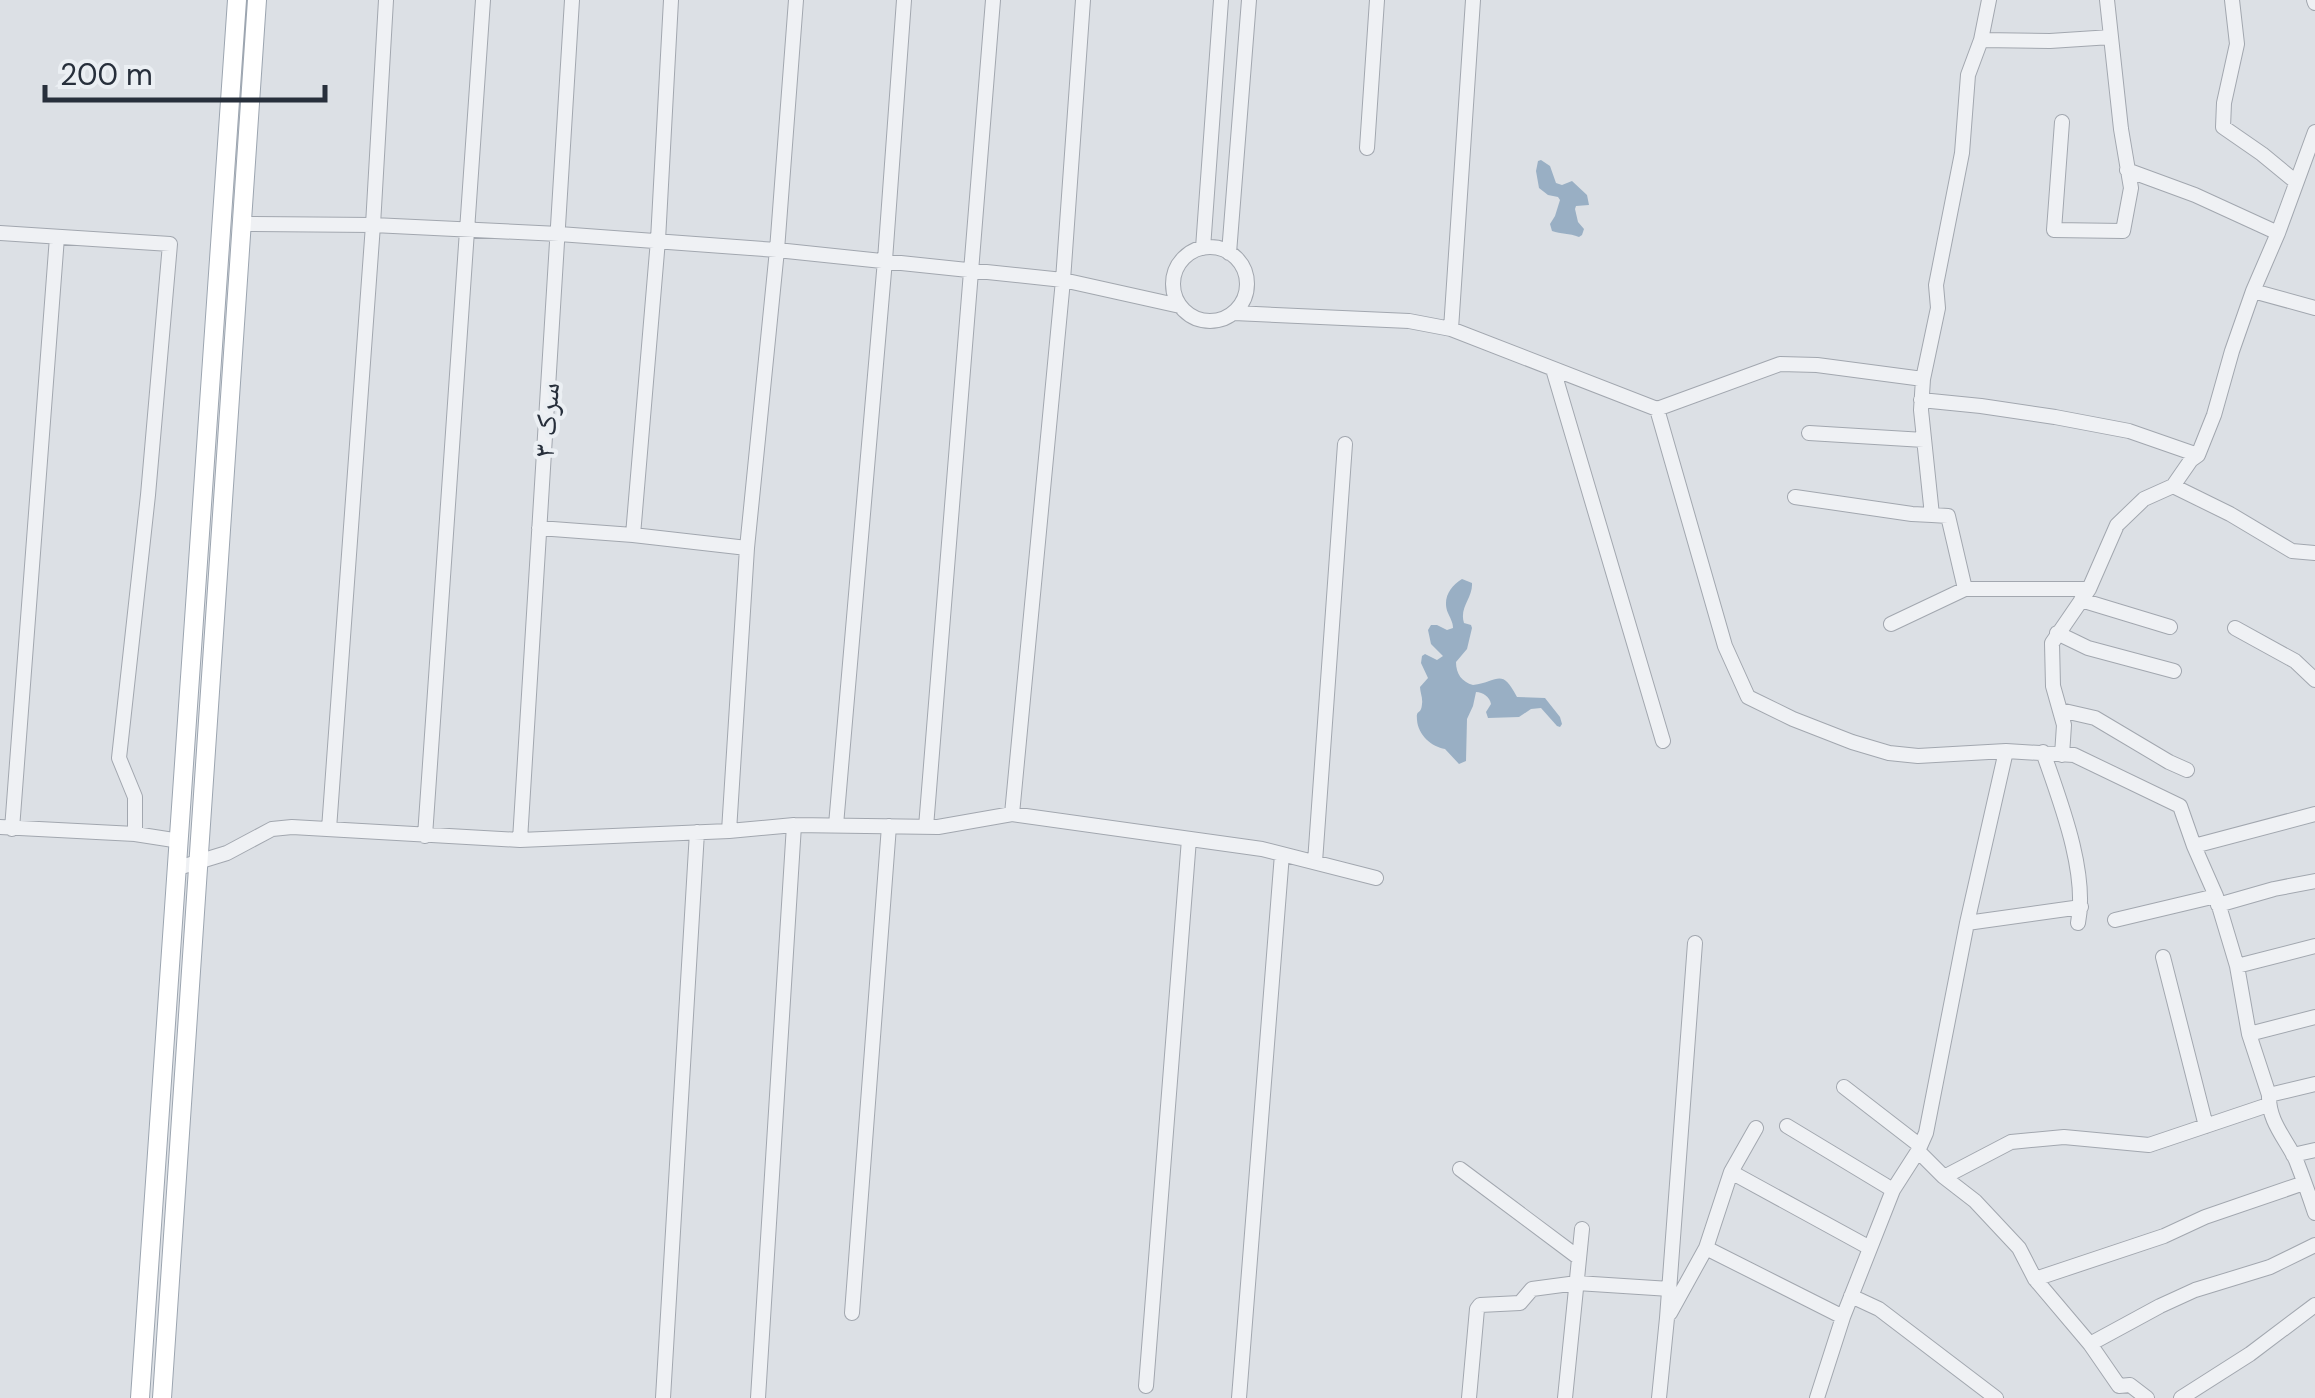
<svg xmlns="http://www.w3.org/2000/svg" width="2315" height="1398" font-family="'DM Sans','Noto Naskh Arabic',sans-serif">
<style>
.water{fill:#99afc4}
.lines{fill:none;stroke-linecap:round;stroke-linejoin:round}
.minor-casing{stroke:#a2a7af;stroke-width:16}
.major-casing{stroke:#9ca5b0;stroke-width:20}
.minor{stroke:#eff1f4;stroke-width:14}
.major{stroke:#fff;stroke-width:18}
.labels{text-anchor:middle;dominant-baseline:central;stroke-width:8;stroke-linejoin:round;paint-order:stroke}
.street-label{font-size:30px;fill:#272f3b;stroke:#ebeff3}
</style>
<rect width="100%" height="100%" fill="#dce0e5"/>
<path class="water" d="M1541 160 1550 166 1556 183 1562 185 1572 181 1587 195 1589 205 1576 206 1575 209 1578 222 1584 229 1582 235 1579 237C1569 233 1561 234 1552 231L1550 224 1555 216 1560 200 1558 197 1548 195 1539 188 1536 171 1538 161Z
M1462 579 1472 583C1473 598 1459 607 1464 623L1471 625 1472 628 1467 649 1456 662C1456 674 1462 682 1473 685 1499 682 1501 667 1517 697L1545 698 1560 717 1562 724 1560 727 1557 726 1541 708 1531 709 1519 717 1488 718 1486 712 1491 704C1490 697 1483 692 1476 692L1473 706 1467 719 1466 761 1459 764 1445 749C1432 747 1418 735 1417 720 1416 708 1421 716 1422 704 1423 698 1420 692 1420 687L1428 678 1421 663 1422 656 1425 654 1437 660 1443 656 1431 644 1428 630 1431 625H1437L1447 630 1453 628C1453 622 1450 618 1448 613 1442 599 1450 586 1462 579Z"/>
<g class="lines">
<defs>
<path id="minor" d="M2232 0 2237 44 2224 103 2223 127 2262 154 2296 182
M2314 0 2315 3
M1981 40 2050 41 2111 37
M2062 122 2054 230 2123 231 2131 188 2121 129 2107 0
M1367 148 1377 0
M2127 170 2195 195 2278 233
M241 224 373 225 559 234 777 250 1063 280 1180 306
M0 233 170 244 148 495 119 758 135 797V834
M1173 284a37 37 0 1 1 74 0a37 37 0 1 1-74 0Z
M1203 248 1221 0
M1229 253 1249 0
M2253 291 2315 308
M1234 313 1409 321 1451 329 1657 409 1780 364 1817 365 1923 379 1921 410 1932 515 1948 516 1965 589
M1451 329 1473 0
M1553 369 1663 741
M1923 379 1938 308 1936 285 1962 153 1968 75 1981 40 1989 0
M1921 400 1981 406 2055 417 2129 431 2198 455
M1657 409 1725 646 1748 697 1793 719 1852 742 1889 753 1918 756 2006 751 2074 755 2180 806 2194 846 2216 896 2237 966 2249 1034 2269 1095C2268 1121 2286 1139 2296 1160 2303 1178 2309 1195 2315 1213
M1809 433 1924 440
M2173 486 2230 514 2292 551 2315 553
M1795 497 1912 514 1932 515
M539 528 633 535 747 548
M633 535 658 240 671 0
M2081 600 2170 627
M1891 624 1965 589H2089
M2235 628 2295 661 2315 680
M2057 633 2088 648 2174 671
M2060 710 2095 718 2169 762 2187 770
M2043 752C2060 801 2088 872 2078 923
M2062 755 2064 725 2053 686 2052 643 2089 589 2117 525 2144 499 2173 486 2191 460 2198 455 2214 415 2232 351 2253 291 2278 233 2315 132
M1012 814 1063 280 1083 0
M836 825 885 260 904 0
M0 827 135 834 180 841
M926 827 993 0
M12 829 57 237
M329 829 373 225 386 0
M729 831 747 548 777 250 796 0
M425 836 483 0
M520 840 572 0
M2194 846 2315 814
M1315 862 1345 444
M178 868 227 853 272 829 292 827 520 840 729 831 794 825 938 827 1012 814 1262 849 1376 878
M2218 905 2274 889 2315 881
M2115 920 2216 896
M1967 923 2081 907
M2163 957 2206 1126
M2237 966 2315 946
M2249 1034 2315 1017
M1844 1087 1919 1145
M2269 1095 2315 1084
M1787 1126 1893 1190
M1756 1128 1731 1172 1870 1248
M1918 1151 1944 1177 1975 1201 2019 1248 2035 1279 2090 1344 2119 1386 2130 1385 2147 1398
M2293 1155 2315 1150
M1460 1169 1579 1258
M1944 1177 2011 1142 2064 1137 2149 1145 2268 1105
M1706 1248 1843 1317
M2035 1279 2164 1236 2205 1217 2304 1183
M1851 1296 1879 1309 1996 1398
M852 1313 889 826
M1670 1313 1706 1248 1731 1172
M2090 1344 2160 1306 2195 1290 2270 1267 2315 1245
M1146 1386 1189 839
M663 1398 697 832
M758 1398 794 825
M1239 1398 1282 854
M1469 1398 1477 1309 1480 1305 1520 1303 1532 1289 1577 1283 1670 1289
M1565 1398 1582 1229
M1659 1398 1667 1318 1695 943
M1817 1398 1843 1317 1893 1190 1918 1151 1926 1133 1967 923 2006 751
M2181 1398 2250 1354 2315 1305"/>
<path id="major" d="M140 1398 237 0
M162 1398 257 0"/>
</defs>
<use href="#minor" class="minor-casing"/>
<use href="#major" class="major-casing"/>
<use href="#minor" class="minor"/>
<use href="#major" class="major"/>
</g>
<g class="labels">
<g class="street-label">
<text transform="translate(546 420) rotate(-86)">سرک ۳</text>
</g>
</g>
<path d="M45 85v15h280v-15" fill="none" stroke="#272f3b" stroke-width="5"/>
<text x="60" y="85" font-size="30" fill="#272f3b" stroke="#ebeff3" stroke-width="8" paint-order="stroke">200 m</text>
</svg>
